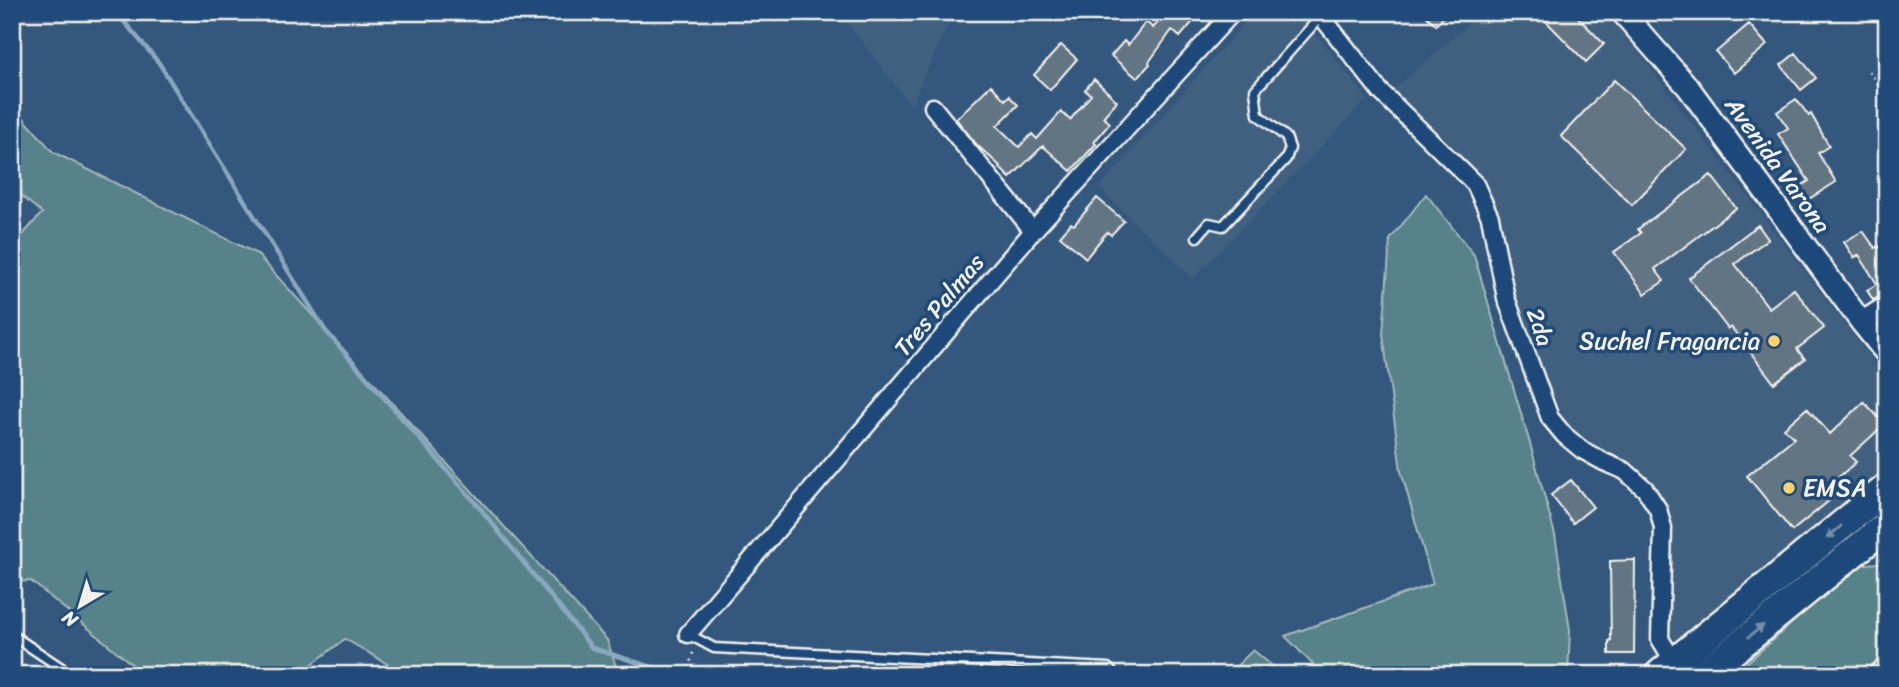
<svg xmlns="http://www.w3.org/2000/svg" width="1899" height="687" font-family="Sriracha,sans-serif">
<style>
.built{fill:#41607f}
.green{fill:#578289;stroke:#a6bab8;stroke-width:2}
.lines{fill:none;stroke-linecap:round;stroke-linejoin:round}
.stream{stroke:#8aa8bd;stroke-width:4.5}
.building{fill:#627483;stroke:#f4f1e8;stroke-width:2}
.lane-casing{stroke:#f4f1e8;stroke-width:13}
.street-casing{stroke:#f4f1e8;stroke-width:21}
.secondary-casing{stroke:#f4f1e8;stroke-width:26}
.highway-casing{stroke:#f4f1e8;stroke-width:33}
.path{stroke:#f4f1e8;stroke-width:2.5;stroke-dasharray:2 5;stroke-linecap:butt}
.lane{stroke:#1f4a7a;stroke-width:8}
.street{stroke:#1f4a7a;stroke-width:16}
.secondary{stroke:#1f4a7a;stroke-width:21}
.highway{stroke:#1f4a7a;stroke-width:28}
.oneway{fill:#748da6}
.poi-dot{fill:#ffd166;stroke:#1f4a7a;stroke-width:2.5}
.labels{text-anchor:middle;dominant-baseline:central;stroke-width:7;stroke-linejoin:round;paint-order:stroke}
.street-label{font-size:24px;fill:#f4f1e8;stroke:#1f4a7a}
.poi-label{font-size:24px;fill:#f4f1e8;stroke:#1f4a7a;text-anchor:end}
</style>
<rect width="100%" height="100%" fill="#33577d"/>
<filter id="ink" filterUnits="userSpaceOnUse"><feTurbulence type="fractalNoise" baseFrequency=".0143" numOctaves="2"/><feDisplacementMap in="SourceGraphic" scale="14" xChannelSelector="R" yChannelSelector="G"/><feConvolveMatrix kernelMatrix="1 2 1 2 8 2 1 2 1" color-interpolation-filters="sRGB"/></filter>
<g filter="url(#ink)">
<path class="built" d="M839 12H954L911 105Z
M1254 12H1299L1367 99 1193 279 1099 188Z
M1482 12H1608L1887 380V466L1671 651 1669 513 1566 424 1509 290 1484 181 1392 91Z"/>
<path class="green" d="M12 105 53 152 257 254 607 640 619 675H406L345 639 298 675H145L31 581 12 582V247L42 213 12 188Z
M1426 194 1474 255 1531 447 1555 535 1570 630 1568 675H1323L1285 636 1433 584 1401 471 1383 334 1390 240Z
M1887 562V660L1869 675H1733L1858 565Z
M1253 650 1283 675H1227Z"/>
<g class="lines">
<path class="stream" d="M116 12 159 63 325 330 479 507 592 648 677 675"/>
</g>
<path class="building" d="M1167 12H1201L1180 37 1172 30 1149 62 1150 64 1137 78 1111 56 1124 41 1128 45 1146 22 1153 28Z
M1422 12H1448L1436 25Z
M1537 12H1573L1604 44 1586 62Z
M1749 24 1767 45 1734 73 1716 52Z
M1061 45 1077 59 1050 90 1034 75Z
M1796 53 1816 78 1801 90 1781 65Z
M1094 79 1117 101 1103 117 1110 123 1094 142 1096 144 1071 171 1043 146 1010 178 999 167 1000 166 977 145 956 119 991 85 1005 100 1009 96 1018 105 997 126 1019 147 1032 134 1037 139 1061 112 1070 120 1091 95 1085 90Z
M1614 80 1686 149 1632 205 1561 136Z
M1796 99 1809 116 1811 114 1829 146 1818 153 1836 182 1804 202 1796 189 1809 181 1778 134 1788 128 1777 112Z
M1711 175 1736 208 1655 269 1664 281 1645 294 1614 252 1641 233 1638 229Z
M1097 198 1124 221 1111 235 1107 232 1086 258 1060 236 1071 223 1074 225Z
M1758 225 1768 239 1735 264 1769 308 1794 289 1824 328 1797 349 1805 359 1774 383 1731 327 1728 329 1689 278Z
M1863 231 1875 248 1879 246 1887 258V294L1873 300 1867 290 1877 284 1859 255 1854 258 1844 242Z
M1864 402 1885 424 1850 456 1856 462 1823 491 1830 500 1792 531 1747 476 1794 438 1784 428 1807 408 1830 434Z
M1571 480 1593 507 1573 523 1551 495Z
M1635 560 1634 654H1609V641H1611L1610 561Z"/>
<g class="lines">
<defs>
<path id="lane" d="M1197 237 1209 223 1223 226 1286 159 1290 148 1286 137 1258 115 1255 90 1321 16
M688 634 714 648 1108 668 1115 675
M12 635 72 675"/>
<path id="street" d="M1318 12 1381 92 1475 184 1490 217 1506 298 1550 418 1564 435 1582 450 1604 462 1625 471 1645 489 1658 509 1663 528 1660 639 1674 662
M933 107 1033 231
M688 634 1033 231 1233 12
M1875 675 1887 665"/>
<path id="secondary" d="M1622 12 1688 87 1862 323 1887 354
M1862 323 1887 307"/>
<path id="highway" d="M1659 675 1887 488
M1703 675 1887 525"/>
</defs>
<use href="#lane" class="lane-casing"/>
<use href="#street" class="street-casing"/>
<use href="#secondary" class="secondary-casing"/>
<use href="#highway" class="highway-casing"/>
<path class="path" d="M1869 71 1887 97
M687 675 694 649"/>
<use href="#lane" class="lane"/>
<use href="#street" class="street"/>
<use href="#secondary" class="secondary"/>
<use href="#highway" class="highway"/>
</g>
<defs><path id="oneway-solid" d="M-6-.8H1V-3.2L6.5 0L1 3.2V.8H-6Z" transform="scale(1.75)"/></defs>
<g class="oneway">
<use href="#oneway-solid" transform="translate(1834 532) rotate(140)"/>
<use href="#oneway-solid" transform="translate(1756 631) rotate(-39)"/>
</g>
</g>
<g class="poi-dot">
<circle cx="1774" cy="341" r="7"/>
<circle cx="1789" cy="488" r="7"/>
</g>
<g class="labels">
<g class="street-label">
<text transform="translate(1778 165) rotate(54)">Avenida Varona</text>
<text transform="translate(939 305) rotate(-50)">Tres Palmas</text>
<text transform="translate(1540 327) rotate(71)">2da</text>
</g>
<g class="poi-label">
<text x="1760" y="341">Suchel Fragancia</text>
<text x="1803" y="488" text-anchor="start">EMSA</text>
</g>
</g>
<rect width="1899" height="687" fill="none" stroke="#1f4a7a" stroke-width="42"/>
<rect x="21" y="21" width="1857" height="645" fill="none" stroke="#f4f1e8" stroke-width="2.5" filter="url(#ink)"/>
<g transform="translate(80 606) rotate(218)" stroke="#1f4a7a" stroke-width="5" paint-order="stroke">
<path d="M0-5L12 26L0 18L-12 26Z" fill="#f4f1e8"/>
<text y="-10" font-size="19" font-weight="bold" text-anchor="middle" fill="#f4f1e8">N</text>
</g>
</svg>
